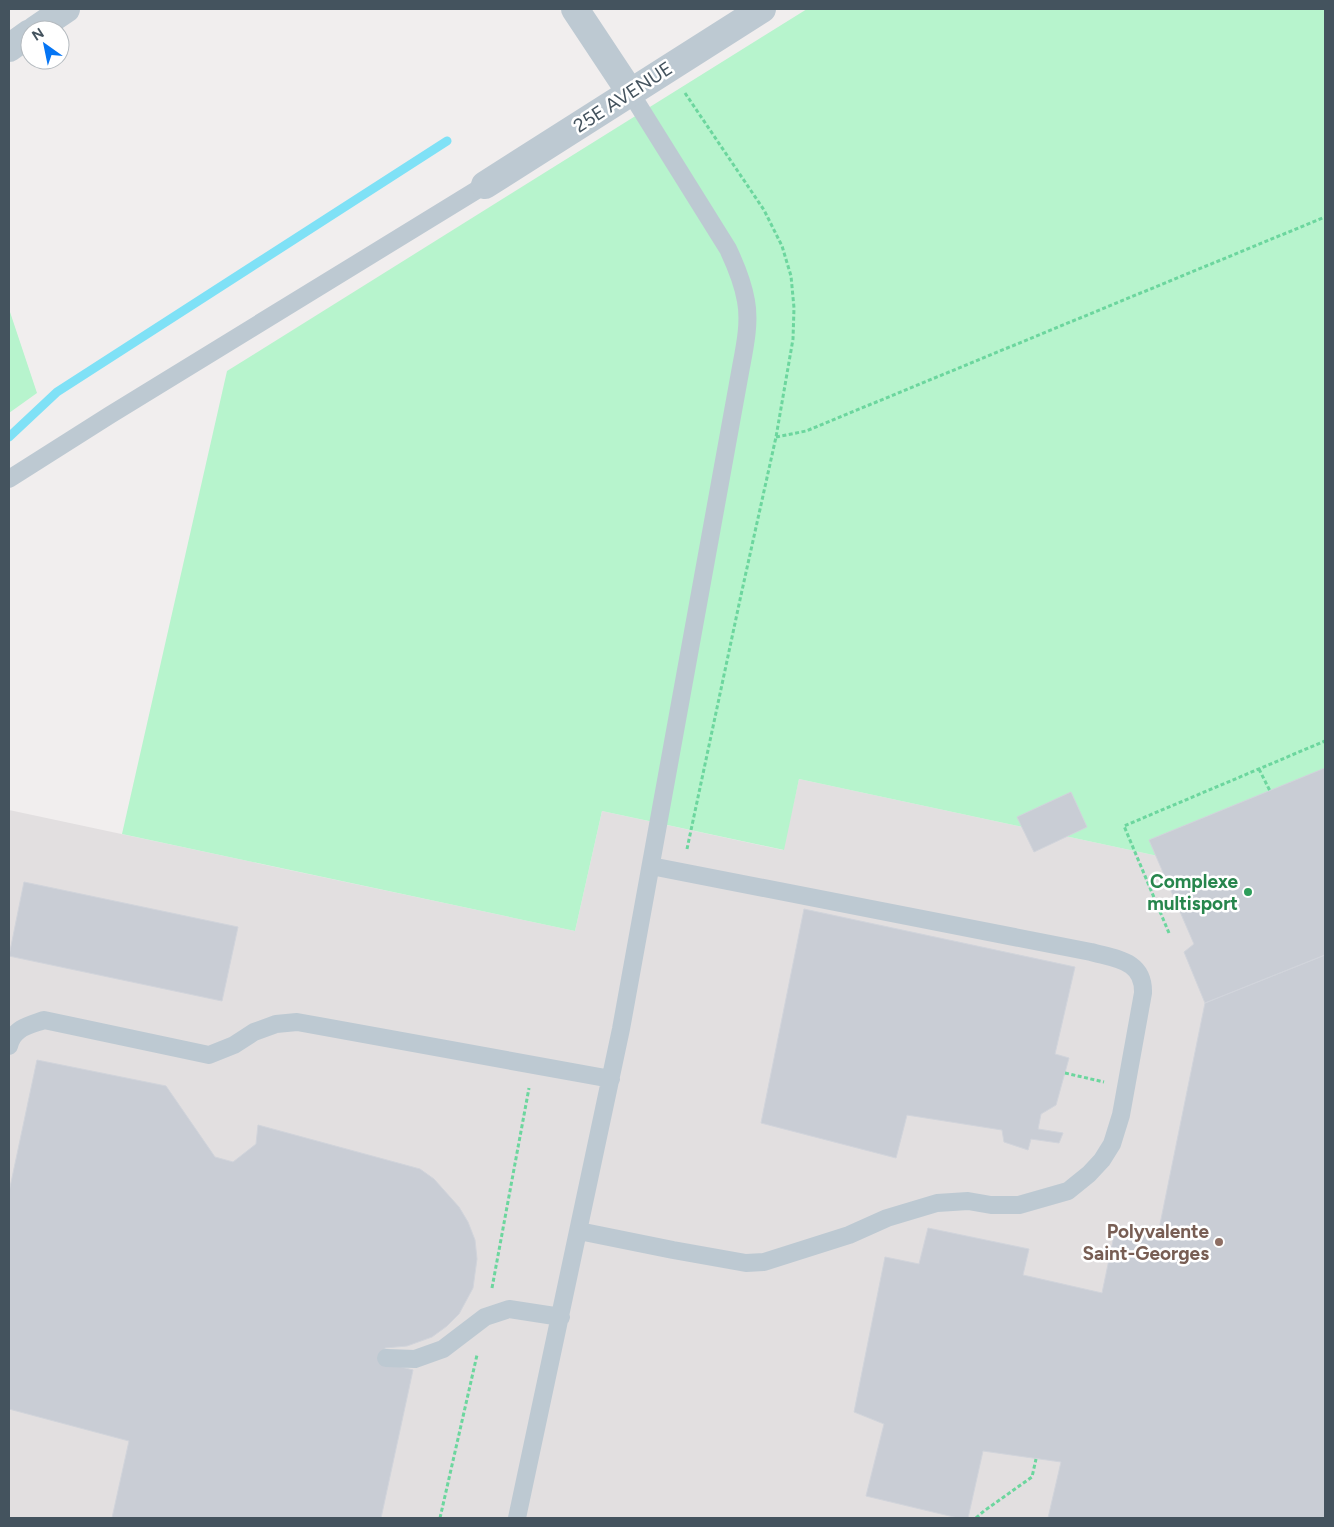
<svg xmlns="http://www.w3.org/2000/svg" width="1334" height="1527" font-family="Figtree,sans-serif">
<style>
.education{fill:#e2dfe0}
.green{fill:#b7f4cd}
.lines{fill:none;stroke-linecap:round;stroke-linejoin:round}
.stream{stroke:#7fe1f6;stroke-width:9}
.building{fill:#c9cdd5;stroke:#d1d4db}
.path{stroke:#6cd69e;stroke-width:3;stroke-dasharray:4 2.5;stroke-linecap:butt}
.lane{stroke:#bdc9d2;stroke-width:18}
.street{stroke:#bdc9d2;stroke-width:28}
.leisure-dot{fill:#2e9e5b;stroke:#fff;stroke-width:2}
.education-dot{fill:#8d6e63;stroke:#fff;stroke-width:2}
.labels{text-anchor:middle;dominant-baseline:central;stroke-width:5;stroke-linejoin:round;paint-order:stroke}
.street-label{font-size:19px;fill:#44535e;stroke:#fff}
.leisure-label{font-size:19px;font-weight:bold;fill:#27864d;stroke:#fff;text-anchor:end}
.education-label{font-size:19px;font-weight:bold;fill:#785e54;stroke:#fff;text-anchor:end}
</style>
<rect width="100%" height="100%" fill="#f1eeee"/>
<path class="education" d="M799 779 1325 892V1518H9V810L575 931 602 811 783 850Z"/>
<path class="green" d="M807 9H1325V892L799 779 784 850 602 811 575 931 122 834 227 371Z
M9 309 37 393 9 413Z"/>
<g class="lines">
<path class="stream" d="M9 437 57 392 447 141"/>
</g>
<path class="building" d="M1325 768V955L1205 1003 1184 952 1194 944 1149 840Z
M1071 792 1087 827 1034 852 1017 817Z
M24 882 238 927 222 1001 9 956Z
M804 909 1075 967 1055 1054 1069 1058 1056 1105 1041 1114 1038 1129 1063 1133 1059 1143 1031 1139 1028 1150 1004 1142 1002 1130 907 1115 896 1158 761 1123Z
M1325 955V1518H1048L1061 1462 983 1451 968 1518H958L866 1496 884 1424 854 1412 885 1257 919 1264 928 1228 1029 1249 1023 1275 1102 1293 1116 1226 1158 1234 1205 1003Z
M37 1060 166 1086 215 1157 233 1162 256 1144 258 1125 420 1169 434 1179 459 1207 468 1222 475 1240 477 1259 473 1288 459 1314 447 1326 432 1337 407 1346 385 1348 386 1363 413 1370 381 1518H112L129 1441 9 1409V1192Z"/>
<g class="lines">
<path class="path" d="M685 93 764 210 782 246 791 276 794 308 793 339 776 437 741 595 687 849
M776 437 806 431 1325 217
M1259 769 1270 791
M1169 933 1124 826 1325 741
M1065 1073 1104 1082
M492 1288 529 1088
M440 1518 477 1355
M976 1518 984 1511 1032 1477 1036 1459"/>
<path class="lane" d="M9 479 110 415 485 185
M9 1046C13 1028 28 1026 44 1020L209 1055 234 1045 254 1032 276 1024 297 1022 611 1079
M579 1231 673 1250 746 1263 764 1262 849 1235 887 1218 937 1203 968 1201 991 1205H1019L1068 1191 1089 1174 1102 1160 1112 1144 1121 1115 1143 993C1144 960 1116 959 1091 952L651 866
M386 1358 415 1359 443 1349 485 1317 509 1309 561 1317
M517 1518 621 1029 741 367C745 346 750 322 746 301 743 283 736 266 728 249L630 92"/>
<path class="street" d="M575 9 630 92
M35 30 66 9
M9 48 30 33
M485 185 762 9"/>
</g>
<circle class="leisure-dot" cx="1248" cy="892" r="5"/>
<circle class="education-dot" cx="1219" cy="1242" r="5"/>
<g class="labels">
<g class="street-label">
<text transform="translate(623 97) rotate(-33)">25E AVENUE</text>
</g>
<g class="leisure-label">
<text x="1238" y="881">Complexe<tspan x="1238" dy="22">multisport</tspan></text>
</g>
<g class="education-label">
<text x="1209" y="1231">Polyvalente<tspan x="1209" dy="22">Saint-Georges</tspan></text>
</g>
</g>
<rect width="1334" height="1527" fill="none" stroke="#44535e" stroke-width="20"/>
<g transform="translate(45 45) rotate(327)"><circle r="24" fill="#ffffff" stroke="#b4babf"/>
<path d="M0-4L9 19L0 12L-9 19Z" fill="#0575f4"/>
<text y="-8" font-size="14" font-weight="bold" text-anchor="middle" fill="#44535e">N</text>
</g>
</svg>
